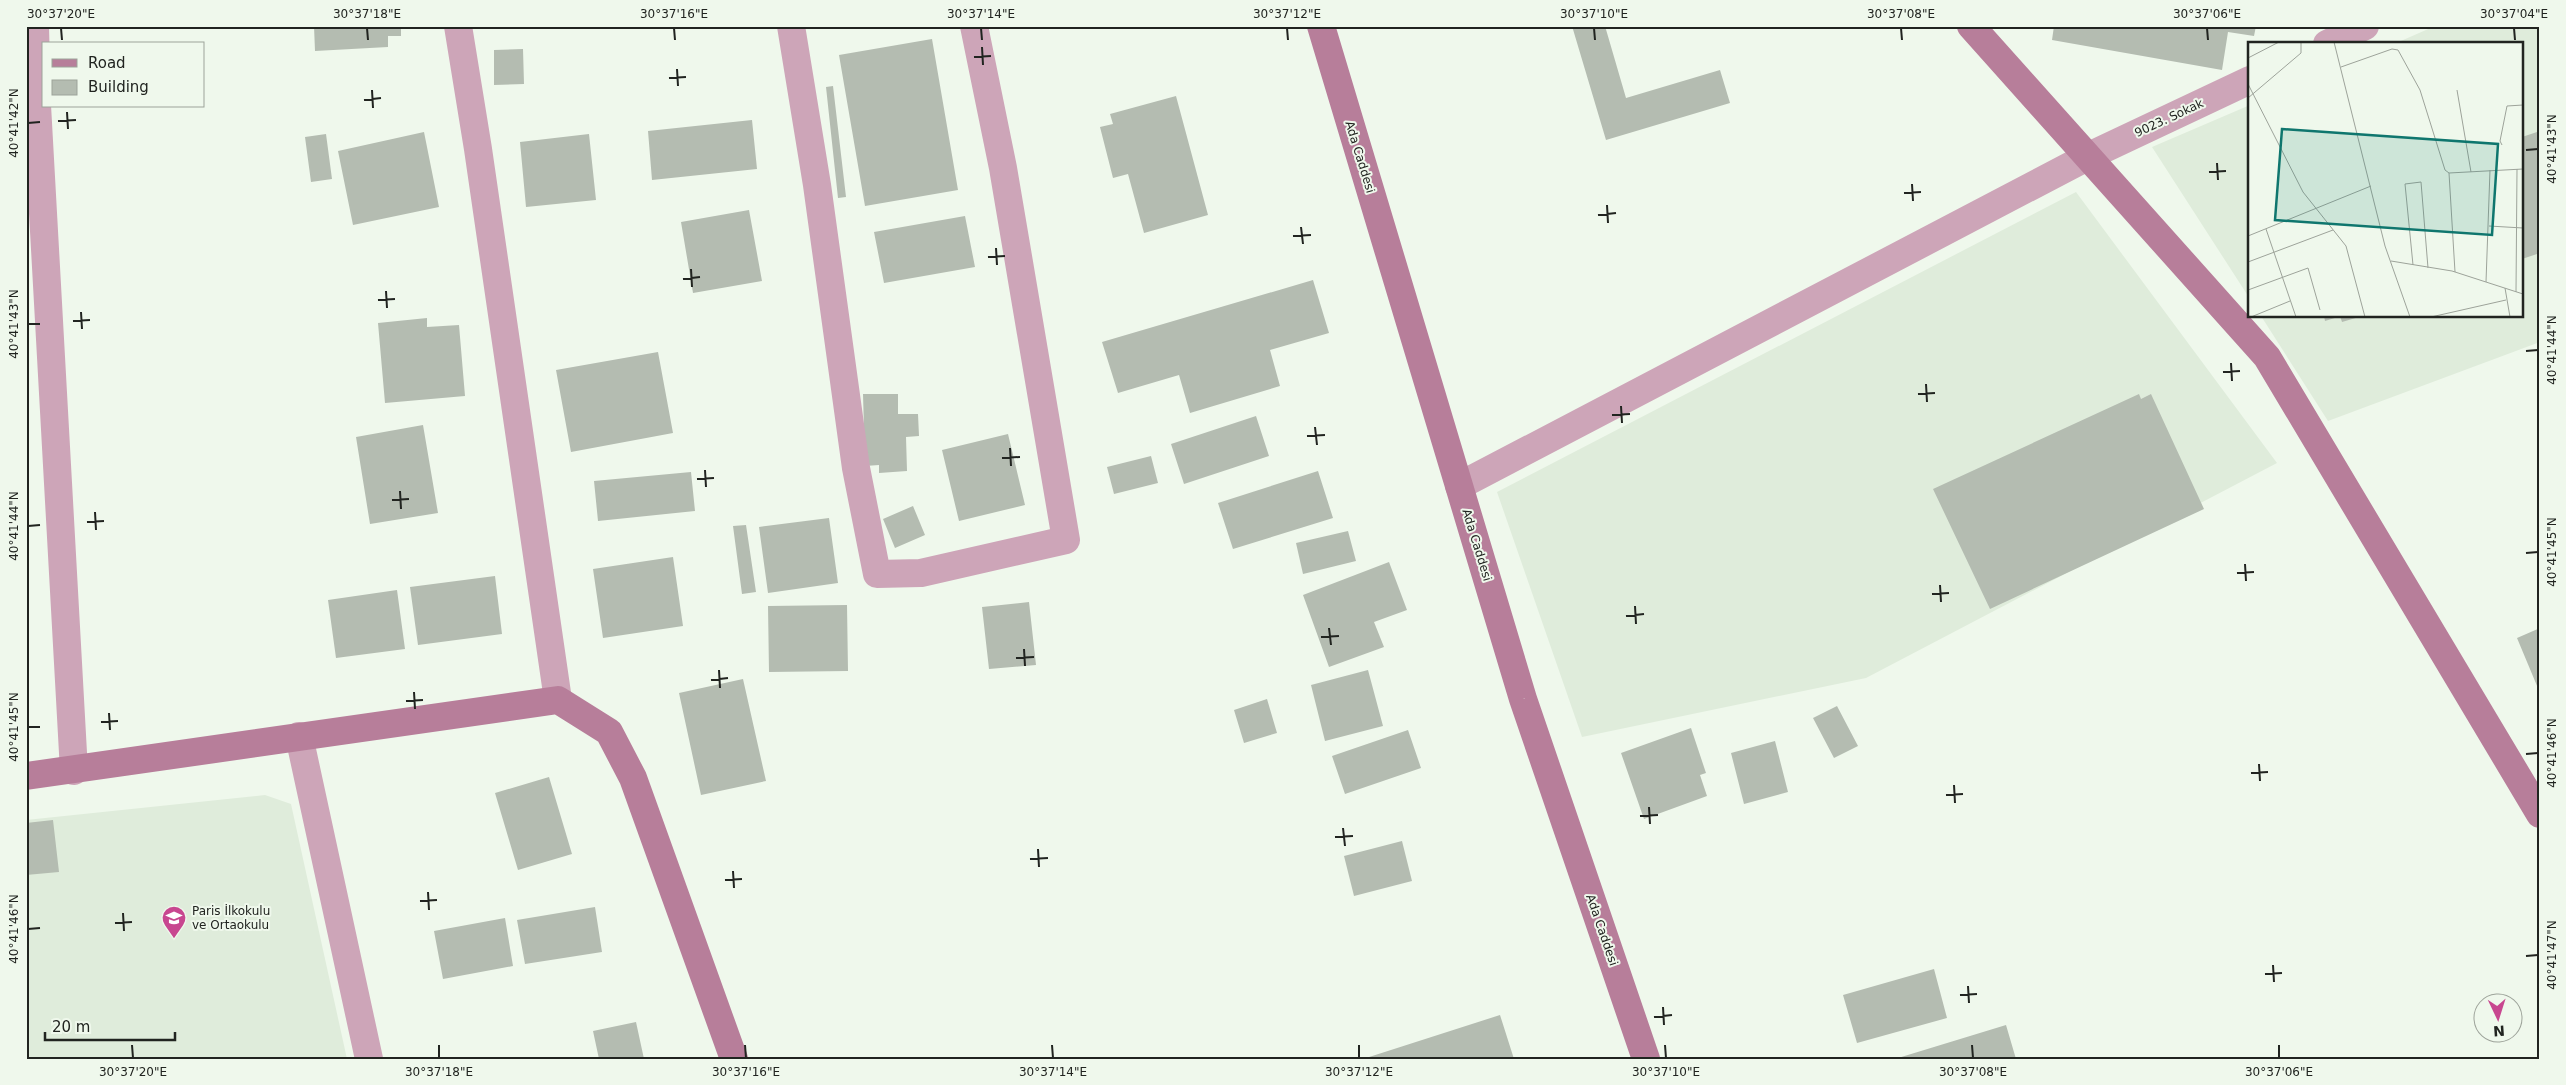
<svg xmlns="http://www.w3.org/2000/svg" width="2566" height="1085" font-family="'DejaVu Sans',sans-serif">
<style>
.built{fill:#dfecdb}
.building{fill:#b4bcb1}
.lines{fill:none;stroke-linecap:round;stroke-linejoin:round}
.street{stroke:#cda5b8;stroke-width:28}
.secondary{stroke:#b77e9a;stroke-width:28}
.ticks{fill:none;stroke:#212420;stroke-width:2}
.labels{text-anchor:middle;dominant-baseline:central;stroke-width:4;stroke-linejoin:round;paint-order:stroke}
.street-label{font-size:12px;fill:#212420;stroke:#eff8ec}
.poi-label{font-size:12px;fill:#212420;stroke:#eff8ec;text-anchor:start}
.inset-road{fill:none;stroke:#9da39a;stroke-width:1}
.view{fill:#0f766e;fill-opacity:0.15;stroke:#0f766e;stroke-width:2.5}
.inset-edge{fill:none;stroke:#212420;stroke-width:2.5}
.neatline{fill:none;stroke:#212420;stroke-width:2}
.ticks-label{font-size:12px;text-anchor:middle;fill:#212420}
</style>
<rect width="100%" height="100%" fill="#eff8ec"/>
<path class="built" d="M2435 26H2540V342L2328 421 2261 316H2522V44H2394Z
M2250 105V299L2152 147Z
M2076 192 2277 463 1866 678 1582 737 1497 492Z
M265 795 291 804 347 1059H26V820Z"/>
<path class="building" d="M314 26H401V36H388V47L315 51Z
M1572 26H1605L1626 98 1720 70 1730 103 1606 140Z
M2054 26H2256L2254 36 2228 32 2222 70 2052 40Z
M932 39 958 190 865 206 839 55Z
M523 49 524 84 494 85V50Z
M833 86 846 197 838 198 826 87Z
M1176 96 1208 215 1144 233 1128 174 1113 178 1100 127 1113 124 1110 114Z
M752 120 757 169 652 180 648 131Z
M2540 131V253L2522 259V137Z
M424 132 439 207 353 225 338 151Z
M326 134 332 179 311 182 305 137Z
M589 134 596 200 526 207 520 142Z
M749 210 762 281 693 293 681 222Z
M965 216 975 267 884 283 874 232Z
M1313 280 1329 333 1270 350 1280 386 1190 413 1179 375 1118 393 1102 342Z
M2324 316H2338V317L2325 321Z
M2340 316H2359V317L2342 322Z
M427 318V327L459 325 465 396 385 403 378 323Z
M658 352 673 433 571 452 556 370Z
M863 394H898V414H918L919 436 906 437 907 471 879 473V465L865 466Z
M2139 394 2141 399 2151 394 2204 509 1990 609 1933 489Z
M1256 416 1269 456 1184 484 1171 444Z
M423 425 438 513 370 524 356 437Z
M1008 434 1025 505 959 521 942 450Z
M1151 456 1158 483 1114 494 1107 467Z
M1318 471 1333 518 1233 549 1218 503Z
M691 472 695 511 598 521 594 481Z
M913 506 925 535 895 548 883 519Z
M829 518 838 583 768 593 759 527Z
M746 525 756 592 742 594 733 526Z
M1348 531 1356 561 1303 574 1296 543Z
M673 557 683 626 603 638 593 569Z
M1389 562 1407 610 1374 622 1384 647 1329 667 1303 595Z
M495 576 502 634 418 645 410 587Z
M397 590 405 649 336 658 328 600Z
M1029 602 1036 665 989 669 982 607Z
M847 605 848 671 769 672 768 606Z
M2540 628V693L2517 638Z
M1368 670 1383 726 1325 741 1311 685Z
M743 679 766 781 701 795 679 693Z
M1267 699 1277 733 1244 743 1234 710Z
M1837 706 1858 746 1834 758 1813 718Z
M1691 728 1706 773 1700 775 1707 796 1644 819 1621 753Z
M1408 730 1421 768 1345 794 1332 756Z
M1775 741 1788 792 1744 804 1731 753Z
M549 777 572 854 518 870 495 793Z
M53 820 59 872 26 875V823Z
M1402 841 1412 881 1354 896 1344 856Z
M595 907 602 952 525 964 517 920Z
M505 918 513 966 443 979 434 931Z
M1934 969 1947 1018 1857 1043 1843 995Z
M1500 1015 1514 1059H1366V1058Z
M636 1022 644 1059H599L593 1031Z
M2006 1025 2016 1059H1898V1058Z"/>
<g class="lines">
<path class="street" d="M35 26 37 105 74 771
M458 26 478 149 558 700
M791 26 817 185 856 468 877 574 921 573 1066 540 1003 168 974 26
M2327 44 2365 26
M1459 486 2089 156 2250 80
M299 736 369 1059"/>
<path class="secondary" d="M1321 26 1523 699 1646 1059
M1971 26 2267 357 2540 814
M26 776 558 700 609 732 633 778 734 1059"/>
</g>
<path class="ticks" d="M61 28 62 40M367 28 368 40M674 28 675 40M981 28 982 40M1287 28 1288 40M1594 28 1595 40M1901 28 1902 40M2207 28 2208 40M2514 28 2515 40M982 47 983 65M974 57 991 56M677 69 678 86M669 78 686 77M372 90 373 108M364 100 381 98M67 112 68 129M58 121 76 120M28 123 40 122M2526 150 2538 149M2217 163 2218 180M2209 172 2226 171M1912 184 1913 201M1904 193 1921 192M1607 205 1608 223M1598 215 1616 213M1301 227 1303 244M1293 236 1311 235M996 248 997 265M988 257 1005 256M691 269 692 287M683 279 700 277M386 291 387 308M378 300 395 299M81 312 82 329M73 321 90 320M28 324H40M2526 351 2538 350M2231 363 2232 381M2223 372 2240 371M1926 384 1927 402M1918 394 1935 393M1621 406 1622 423M1612 415 1630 414M1315 427 1317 445M1307 436 1325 435M1010 448 1011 466M1002 458 1020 457M705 470 706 487M697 479 714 478M400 491 401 509M392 500 409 499M95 512 96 530M87 522 104 521M28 526 40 525M2526 553 2538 552M2245 564 2246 581M2237 573 2254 572M1940 585 1941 602M1932 594 1949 593M1635 606 1636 624M1626 616 1644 614M1329 628 1331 645M1321 637 1339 636M1024 649 1025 666M1016 658 1034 657M719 670 720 688M711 680 728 678M414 692 415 709M406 701 423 700M109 713 110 730M101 722 118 721M28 727H40M2526 754 2538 753M2259 764 2260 781M2251 773 2268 772M1954 785 1955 803M1946 795 1963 794M1649 807 1650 824M1640 816 1658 815M1343 828 1345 846M1335 837 1353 836M1038 849 1039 867M1030 859 1048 858M733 871 734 888M725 880 742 879M428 892 429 910M420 901 437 900M123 913 124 931M115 923 132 922M28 929 40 928M2526 956 2538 955M2273 965 2274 982M2265 974 2282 973M1968 986 1969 1003M1960 995 1977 994M1663 1007 1664 1025M1654 1017 1672 1015M132 1045 133 1058M439 1045V1058M745 1045 746 1058M1052 1045 1053 1058M1359 1045V1058M1665 1045 1666 1058M1972 1045 1973 1058M2279 1045V1058"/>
<defs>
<symbol id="school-pin" viewBox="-11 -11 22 30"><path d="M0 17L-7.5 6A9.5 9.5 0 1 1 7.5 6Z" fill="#c84790" stroke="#eff8ec"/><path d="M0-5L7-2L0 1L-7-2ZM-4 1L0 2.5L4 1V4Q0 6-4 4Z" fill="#fff"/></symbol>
</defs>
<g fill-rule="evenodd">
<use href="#school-pin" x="160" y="904" width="28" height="38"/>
</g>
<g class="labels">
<g class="street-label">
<text transform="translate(2169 118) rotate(-25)">9023. Sokak</text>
<text transform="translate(1360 157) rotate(73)">Ada Caddesi</text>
<text transform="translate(1477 545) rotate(73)">Ada Caddesi</text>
<text transform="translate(1602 930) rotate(71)">Ada Caddesi</text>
</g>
<g class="poi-label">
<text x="192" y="911">Paris İlkokulu<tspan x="192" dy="14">ve Ortaokulu</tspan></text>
</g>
</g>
<g transform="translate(2248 42)">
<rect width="275" height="275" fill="#eff8ec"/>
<path class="inset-road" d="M86 0 137 204 162 275M0 16 31 0M93 25 144 7 150 8 172 48 197 128 201 131 275 127M0 42 55 150 98 204 117 275M209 48 223 130M0 56 53 11V0M254 103 252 99 259 64 275 63M201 131 207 230M241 184 275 186M18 187 48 275M0 194 123 144M143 219 204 229 275 252M0 220 85 188M165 223 157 142 173 140 180 226M238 240 242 128M257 246 262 275M0 248 60 226 72 268M268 250 269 127M3 275 42 259M183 275 258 258"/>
<path class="view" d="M34 87 250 102 244 193 27 178Z"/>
<rect width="275" height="275" class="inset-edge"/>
</g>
<rect width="2566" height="1085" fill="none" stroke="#eff8ec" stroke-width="55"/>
<rect x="42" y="42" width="162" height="65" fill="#eff8ec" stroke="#9da39a"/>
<rect x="52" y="59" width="25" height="8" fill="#b77e9a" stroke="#9da39a"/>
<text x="88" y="68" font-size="15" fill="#212420">Road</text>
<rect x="52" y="80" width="25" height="15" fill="#b4bcb1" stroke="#9da39a"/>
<text x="88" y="92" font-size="15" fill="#212420">Building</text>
<g transform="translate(2498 1018) rotate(176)"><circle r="24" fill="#eff8ec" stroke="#9da39a"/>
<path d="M0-4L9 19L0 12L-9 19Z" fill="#c84790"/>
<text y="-8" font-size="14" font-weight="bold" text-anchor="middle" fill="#212420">N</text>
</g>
<path d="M45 1032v8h130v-8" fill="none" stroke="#212420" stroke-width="2.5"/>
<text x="52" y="1032" font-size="15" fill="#212420" stroke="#eff8ec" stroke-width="4" paint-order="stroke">20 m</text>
<rect x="28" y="28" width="2510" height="1030" class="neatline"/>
<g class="ticks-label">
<text x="61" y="18">30°37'20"E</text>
<text x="367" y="18">30°37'18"E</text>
<text x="674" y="18">30°37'16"E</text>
<text x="981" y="18">30°37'14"E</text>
<text x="1287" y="18">30°37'12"E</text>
<text x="1594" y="18">30°37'10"E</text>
<text x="1901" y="18">30°37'08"E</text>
<text x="2207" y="18">30°37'06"E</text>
<text x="2514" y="18">30°37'04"E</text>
<text transform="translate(14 123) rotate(-90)" y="4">40°41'42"N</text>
<text transform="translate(2552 149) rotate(-90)" y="4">40°41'43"N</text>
<text transform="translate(14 324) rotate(-90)" y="4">40°41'43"N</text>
<text transform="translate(2552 350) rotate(-90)" y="4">40°41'44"N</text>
<text transform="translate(14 526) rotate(-90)" y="4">40°41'44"N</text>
<text transform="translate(2552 552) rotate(-90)" y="4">40°41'45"N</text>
<text transform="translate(14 727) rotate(-90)" y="4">40°41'45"N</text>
<text transform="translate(2552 753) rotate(-90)" y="4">40°41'46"N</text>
<text transform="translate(14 929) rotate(-90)" y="4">40°41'46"N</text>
<text transform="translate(2552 955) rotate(-90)" y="4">40°41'47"N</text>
<text x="133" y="1076">30°37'20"E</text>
<text x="439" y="1076">30°37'18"E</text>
<text x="746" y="1076">30°37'16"E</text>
<text x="1053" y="1076">30°37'14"E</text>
<text x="1359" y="1076">30°37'12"E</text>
<text x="1666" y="1076">30°37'10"E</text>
<text x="1973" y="1076">30°37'08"E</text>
<text x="2279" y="1076">30°37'06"E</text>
</g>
</svg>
